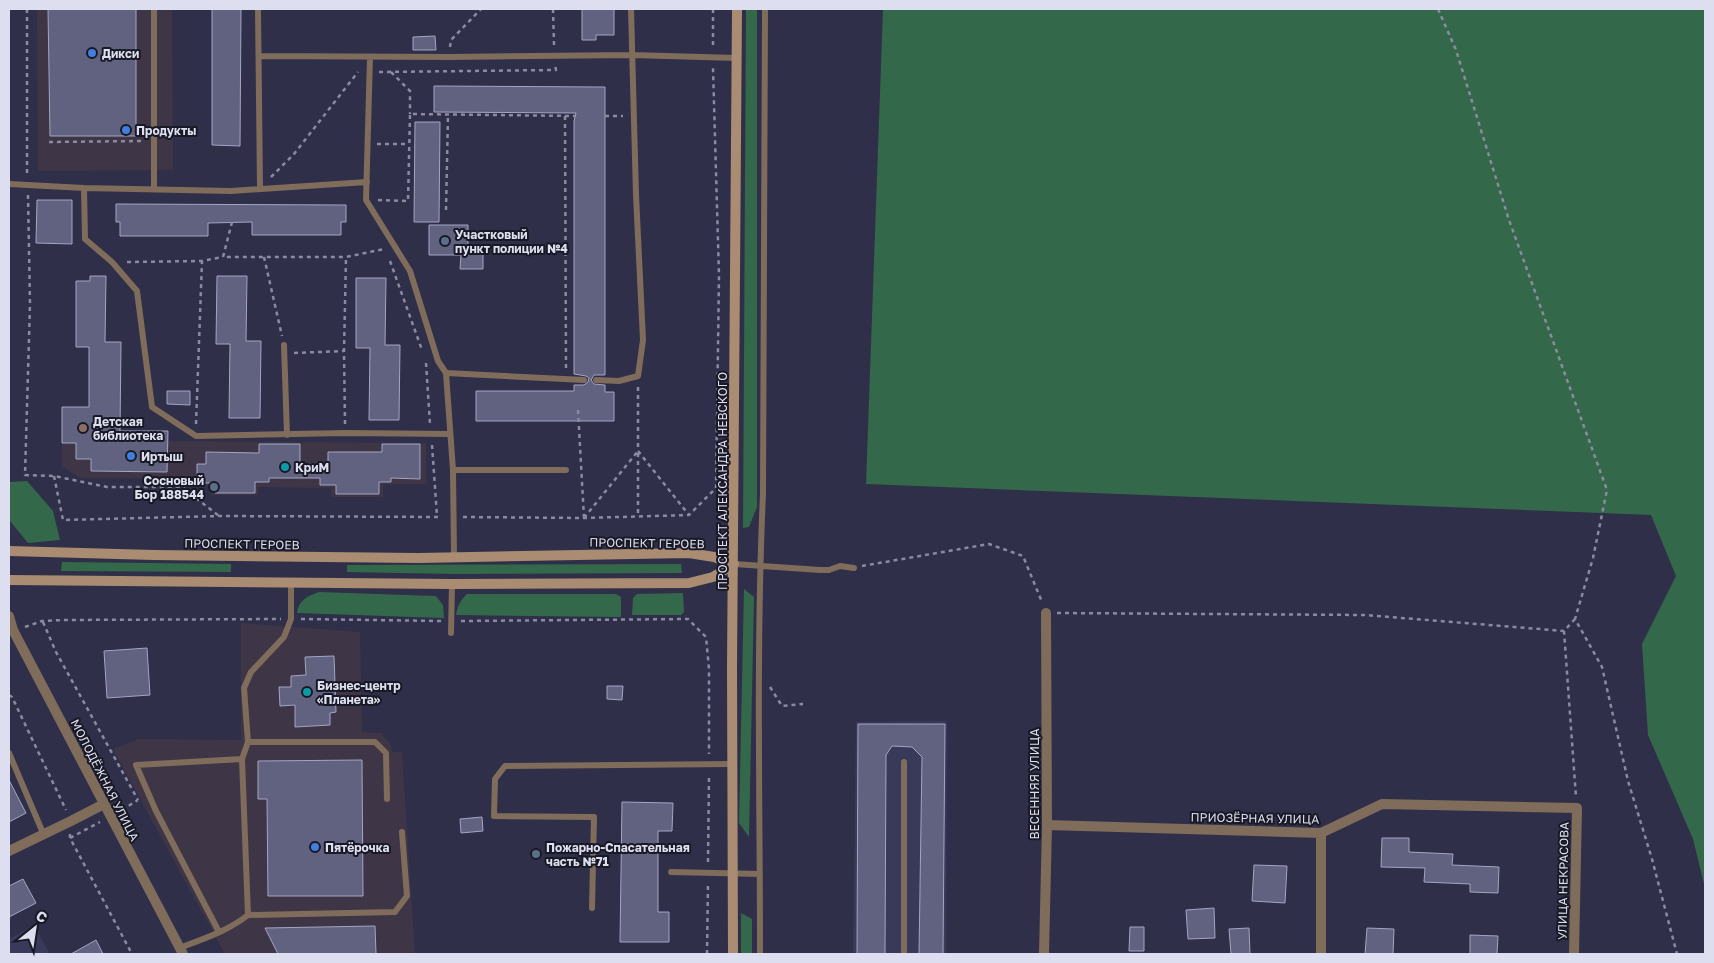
<svg xmlns="http://www.w3.org/2000/svg" width="1714" height="963" font-family="'Golos Text',sans-serif">
<style>
.commercial{fill:#3e3647}
.built{fill:#393959}
.green{fill:#33684a}
.building{fill:#61627f;stroke:#a3a5c5}
.lines{fill:none;stroke-linecap:round;stroke-linejoin:round}
.path{stroke:#8a8ba0;stroke-width:2.5;stroke-dasharray:4 4;stroke-linecap:butt}
.lane{stroke:#7f6c5b;stroke-width:6}
.street{stroke:#7f6c5b;stroke-width:10}
.secondary{stroke:#a98c71;stroke-width:10}
.shop-dot{fill:#3f7fe0;stroke:#181925;stroke-width:2}
.service-dot{fill:#5c6f8a;stroke:#181925;stroke-width:2}
.education-dot{fill:#8d6e63;stroke:#181925;stroke-width:2}
.culture-dot{fill:#0f9aa8;stroke:#181925;stroke-width:2}
.labels{text-anchor:middle;dominant-baseline:central;stroke-width:4;stroke-linejoin:round;paint-order:stroke}
.poi-label{font-size:12px;font-weight:bold;fill:#dddeef;stroke:#181925;text-anchor:start}
.street-label{font-size:12px;fill:#dddeef;stroke:#181925}
</style>
<rect width="100%" height="100%" fill="#2f2f49"/>
<path class="commercial" d="M37 9H172L173 170 38 171Z
M62 407H89L117 431H168V441L426 443V484H383V497H331V488L258 487V495H211V486H193L192 479 81 478 62 467Z
M241 623 360 632 362 732 381 733 391 744 392 752H402L415 954H225L113 749 139 739 241 740Z"/>
<path class="built" d="M947 721 946 954H853L856 722Z
M34 925 50 954H9V939Z"/>
<path class="green" d="M746 9H757V507L749 527 743 528Z
M883 9H1705V888L1693 839 1648 735 1642 644 1676 576 1651 515 866 484Z
M27 481 53 511 60 540 28 543 10 521V482Z
M62 562 231 564V572L61 571Z
M681 564 682 573 453 574 347 572V565Z
M744 589 754 597 749 837 739 823Z
M319 592 436 596 443 605 444 618 297 613C299 600 307 596 319 592Z
M683 593 684 612 681 615H632L633 598 637 594Z
M467 594H616L621 597V617L456 615C458 605 460 601 467 594Z
M741 913 752 919V954H741Z"/>
<path class="building" d="M48 9H136V136H50Z
M212 9H241L240 146 212 145Z
M582 9H614V35H596V40H582Z
M435 36 436 50H413V37Z
M434 86 605 87V375H594L591 380 594 384 605 385V392H614V421H476V391H574V385H584L588 382 589 378 586 376 574 374V121L576 113 434 112Z
M415 122H440L439 222H414Z
M37 200H72V244L36 243Z
M116 204 346 205V222H341V235H252V222L208 223V236H120V222H116Z
M429 225H468V250H483V269H460L461 255H429Z
M90 276H106L105 342H121L120 431H168L167 472 91 471V459H76V443H62V407H89V347H76V281H90Z
M217 276H247L246 341H261L260 418H229L230 344H216Z
M356 278H386L385 345H400L399 420H369L370 348H356Z
M167 391H190V405L167 404Z
M259 444H300V464H328V452H382V444H420V479L391 478V482H379V494H336V485H320V478H269V482H255V493H215V483H197V464H206V452L259 453Z
M147 648 150 695 107 698 104 651Z
M334 656 336 712 330 713V725L295 727V705L280 706 279 687H291V676L306 675 305 657Z
M607 686H623L622 700 607 699Z
M858 724H945L943 954H919L922 757 912 747 892 746 886 755 885 954H857Z
M362 760 363 896H268L267 799H258V761Z
M9 780 26 813 9 822Z
M622 802 673 803 672 831H658V912H669V942H620Z
M482 817 483 831 461 833 460 819Z
M1382 838H1409V852L1453 854 1452 865 1499 867 1498 893 1470 892V884L1424 882 1425 868 1381 867Z
M1254 865 1287 866 1285 903 1252 901Z
M23 879 36 903 9 917V886Z
M1214 908 1215 938 1188 939 1186 910Z
M375 926 376 954H278L265 928Z
M1130 927H1144V951H1129Z
M1249 928 1250 954H1231L1229 929Z
M1367 928 1394 929 1393 954H1365Z
M1470 935 1498 936 1497 954H1470Z
M96 940 103 954H71Z"/>
<g class="lines">
<path class="path" d="M27 9V175
M553 9 554 45
M713 9V47
M1438 9 1456 50 1509 220 1607 490 1593 558 1575 619 1602 667 1628 781 1652 859 1677 954
M450 47 451 40 481 9
M379 72 556 70 555 65
M391 72 410 91V114
M565 116 566 369
M605 116H623
M49 142 143 141
M377 144H408
M271 177 294 154 358 72
M28 195 30 304 25 475 54 476 107 487H182L219 516
M378 200 408 201 410 114 575 116
M446 210 448 115
M232 222 223 257H346L384 249
M264 257 282 336
M390 261 422 350
M127 262 202 261 223 257
M294 353 344 351
M426 363 430 424
M638 387V451L689 515
M578 410 584 518
M196 424 202 261
M345 424 344 351 346 257
M432 445 437 516
M638 453V516
M54 476 63 520 219 516 442 517
M463 517 584 518 689 515 716 488 719 276 713 68
M584 518 638 451
M862 566 989 544 1023 556 1042 602
M1057 613 1365 615 1564 631
M301 619 441 621
M1575 619 1564 631 1576 797
M461 621 688 619 706 637 709 669V754
M43 622 56 652 138 800
M25 627 42 621 63 620 281 619
M770 687 782 706 803 704
M9 695 12 697 66 810
M122 810 138 800
M70 834V838L132 954
M70 838 100 822
M708 862 709 775
M707 954 708 882"/>
<path class="lane" d="M154 9V188
M258 9 260 188
M259 56 449 57 632 55 737 58
M370 57 366 200 410 271 438 361 446 373 453 470 454 557
M9 184 84 188 231 191 367 182
M84 188 85 239 112 262 137 291 152 407 196 436 345 433 450 434
M284 345 287 435
M446 373 584 380
M596 380 619 381 638 376 643 340 636 195 631 9
M453 470H566
M734 564 820 570H829L840 566 854 568
M451 633 452 584
M248 742H375L386 753 387 799
M9 753 43 833
M904 762V954
M671 872 760 874
M592 908 594 817 494 816 495 779 505 766 733 764
M248 915 395 912 407 896 402 832
M219 932 156 811 136 765 242 759
M179 948C203 939 228 931 248 915L242 759 248 742 244 688 251 672 284 637 291 619V582
M760 954C760 801 756 647 763 494L765 9"/>
<path class="street" d="M9 616 13 630 183 954
M1047 825 1321 833 1382 804 1577 808 1574 954
M9 851 71 821 104 804
M1044 954 1047 825 1046 613
M1321 954V833"/>
<path class="secondary" d="M9 551 154 555 419 558 689 553 714 557 734 564
M9 580 452 584 689 583 713 577 734 564
M733 954 732 668 737 9"/>
</g>
<g class="shop-dot">
<circle cx="92" cy="53" r="5"/>
<circle cx="126" cy="130" r="5"/>
<circle cx="131" cy="456" r="5"/>
<circle cx="315" cy="847" r="5"/>
</g>
<g class="service-dot">
<circle cx="445" cy="241" r="5"/>
<circle cx="214" cy="487" r="5"/>
<circle cx="536" cy="854" r="5"/>
</g>
<circle class="education-dot" cx="83" cy="428" r="5"/>
<g class="culture-dot">
<circle cx="285" cy="467" r="5"/>
<circle cx="307" cy="692" r="5"/>
</g>
<g class="labels">
<g class="poi-label">
<text x="102" y="53">Дикси</text>
<text x="136" y="130">Продукты</text>
<text x="455" y="234">Участковый<tspan x="455" dy="14">пункт полиции №4</tspan></text>
<text x="93" y="421">Детская<tspan x="93" dy="14">библиотека</tspan></text>
<text x="141" y="456">Иртыш</text>
<text x="295" y="467">КриМ</text>
<text x="204" y="480" text-anchor="end">Сосновый<tspan x="204" dy="14">Бор 188544</tspan></text>
<text x="317" y="685">Бизнес-центр<tspan x="317" dy="14">«Планета»</tspan></text>
<text x="325" y="847">Пятёрочка</text>
<text x="546" y="847">Пожарно-Спасательная<tspan x="546" dy="14">часть №71</tspan></text>
</g>
<g class="street-label">
<text transform="translate(722 481) rotate(-90)">ПРОСПЕКТ АЛЕКСАНДРА НЕВСКОГО</text>
<text transform="translate(647 543) rotate(1)">ПРОСПЕКТ ГЕРОЕВ</text>
<text transform="translate(242 544) rotate(1)">ПРОСПЕКТ ГЕРОЕВ</text>
<text transform="translate(105 780) rotate(63)">МОЛОДЁЖНАЯ УЛИЦА</text>
<text transform="translate(1034 784) rotate(-90)">ВЕСЕННЯЯ УЛИЦА</text>
<text transform="translate(1255 818) rotate(1)">ПРИОЗЁРНАЯ УЛИЦА</text>
<text transform="translate(1563 881) rotate(-89)">УЛИЦА НЕКРАСОВА</text>
</g>
</g>
<rect width="1714" height="963" fill="none" stroke="#dddeef" stroke-width="20"/>
<g transform="translate(35 928) rotate(30)" stroke="#181925" stroke-width="4" paint-order="stroke">
<path d="M0-4L9 19L0 12L-9 19Z" fill="#dddeef"/>
<text y="-8" font-size="14" font-weight="bold" text-anchor="middle" fill="#dddeef">С</text>
</g>
</svg>
